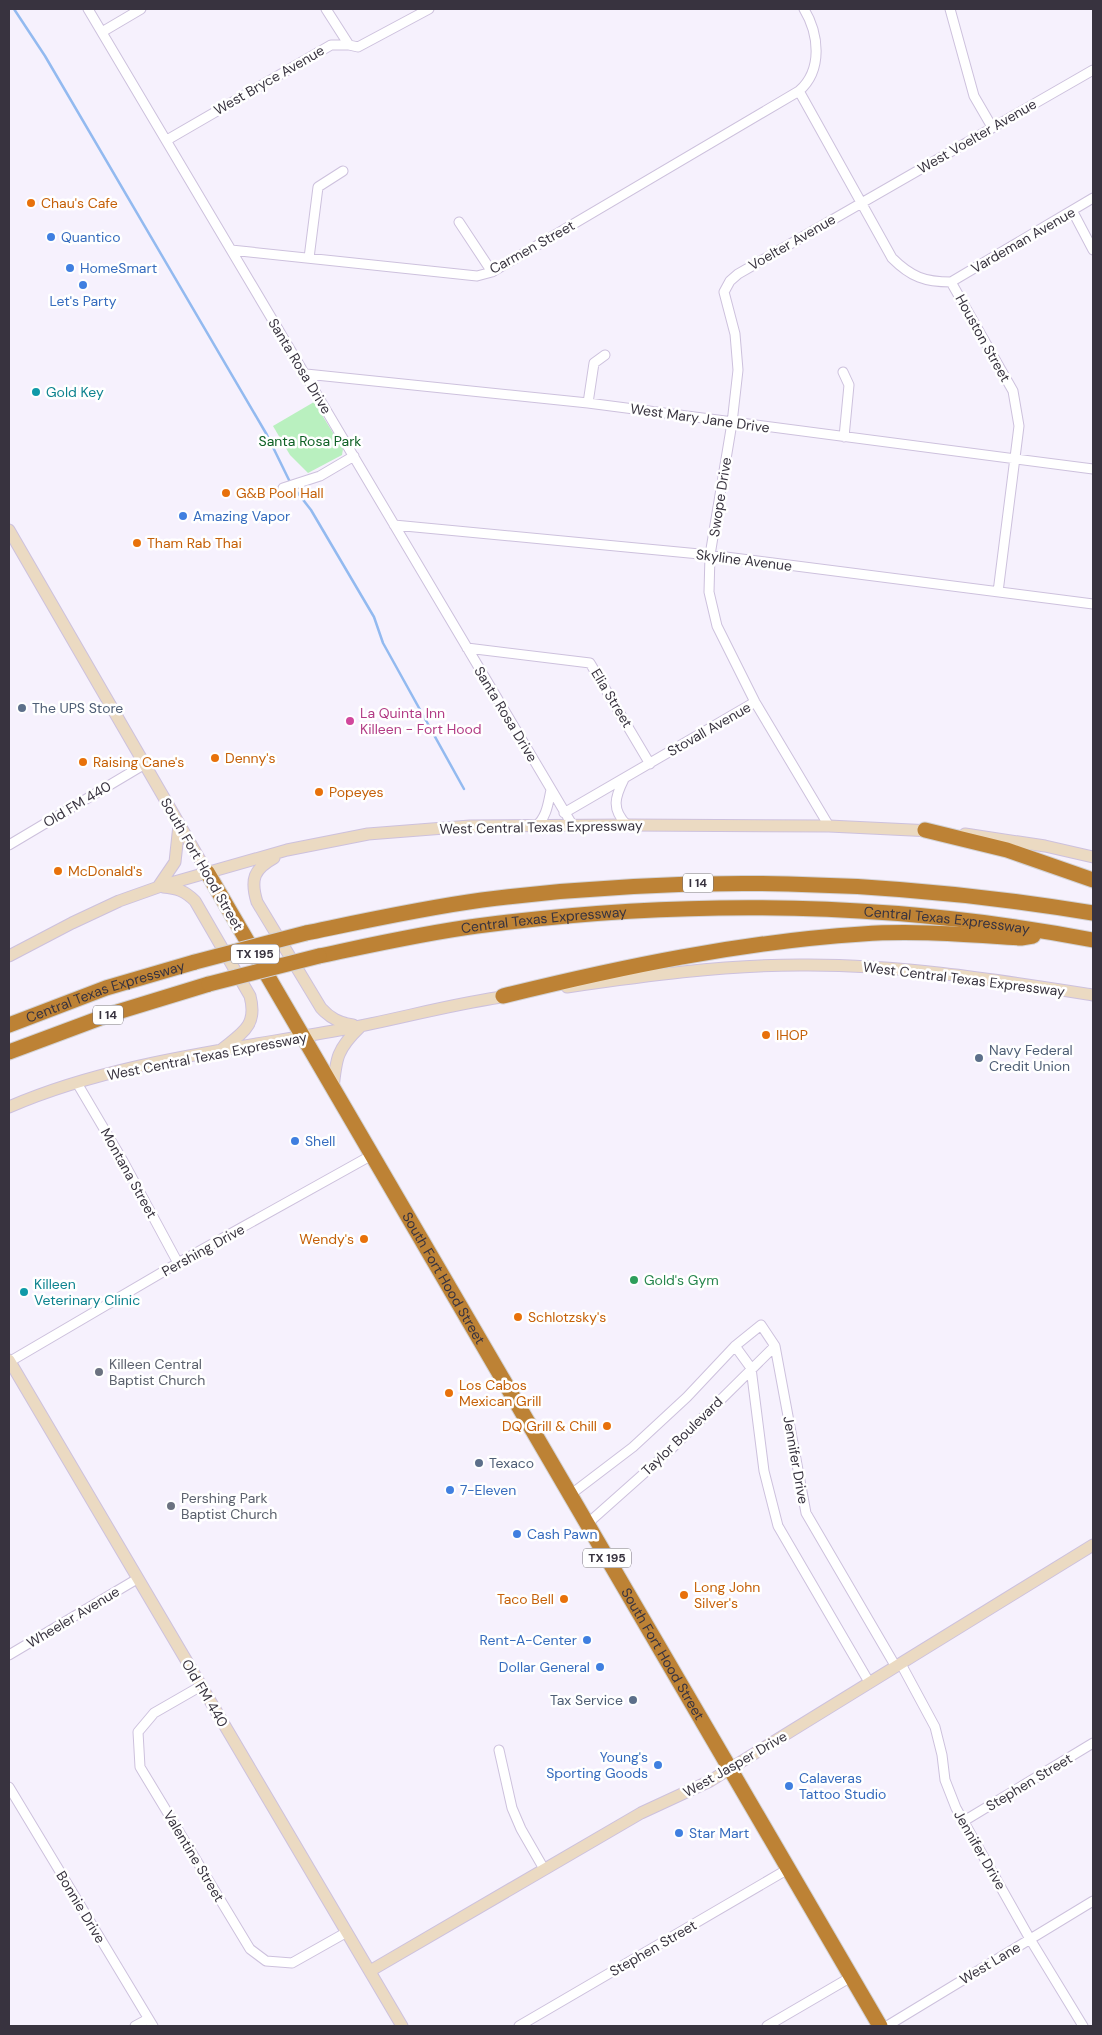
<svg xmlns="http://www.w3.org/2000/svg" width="1102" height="2035" font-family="'DM Sans',sans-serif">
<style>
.green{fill:#b9f0bf}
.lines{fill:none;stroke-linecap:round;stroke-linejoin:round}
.stream{stroke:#93baf0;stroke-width:2.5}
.street-casing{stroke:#cdc1dd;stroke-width:11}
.secondary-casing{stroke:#cdc1dd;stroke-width:13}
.highway-casing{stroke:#d3d2d5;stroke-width:17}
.street{stroke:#fff;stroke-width:9}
.secondary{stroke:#ebdac2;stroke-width:11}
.highway{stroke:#bd8235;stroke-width:15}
.highway-bridge-casing{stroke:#d3d2d5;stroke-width:17;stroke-linecap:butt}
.highway-bridge{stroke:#bd8235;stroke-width:15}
.food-dot{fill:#e8710a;stroke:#fff;stroke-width:2}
.shop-dot{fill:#3f7fe0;stroke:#fff;stroke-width:2}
.culture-dot{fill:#0f9aa8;stroke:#fff;stroke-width:2}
.service-dot{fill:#5c6f8a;stroke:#fff;stroke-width:2}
.hotel-dot{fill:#d1479c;stroke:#fff;stroke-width:2}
.leisure-dot{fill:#2e9e5b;stroke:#fff;stroke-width:2}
.worship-dot{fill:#6b7280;stroke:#fff;stroke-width:2}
.labels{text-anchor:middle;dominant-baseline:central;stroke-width:5;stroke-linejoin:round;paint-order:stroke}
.shield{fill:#fff;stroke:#747079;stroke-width:1}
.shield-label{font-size:12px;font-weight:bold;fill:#38333f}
.street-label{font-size:14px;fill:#38333f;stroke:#fff}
.food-label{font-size:14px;fill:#c56008;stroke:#fff;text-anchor:start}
.shop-label{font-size:14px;fill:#366cbe;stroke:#fff;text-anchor:start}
.culture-label{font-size:14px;fill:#0d838f;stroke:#fff;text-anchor:start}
.park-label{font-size:14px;fill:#0f6126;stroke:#fff}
.service-label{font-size:14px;fill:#4e5e75;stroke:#fff;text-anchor:start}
.hotel-label{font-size:14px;fill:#b23c85;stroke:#fff;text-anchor:start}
.leisure-label{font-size:14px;fill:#27864d;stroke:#fff;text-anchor:start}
.worship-label{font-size:14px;fill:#5b616d;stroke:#fff;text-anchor:start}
</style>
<rect width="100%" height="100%" fill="#f6f1fd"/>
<path class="green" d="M314 402 343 449 342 455 308 473 290 455 273 426Z"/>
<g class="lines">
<path class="stream" d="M14 9 45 56 267 435 289 480
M297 492 311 510 374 617 383 643 464 789"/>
<defs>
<path id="street" d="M88 9 573 826
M326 9 349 45
M804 9C819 34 823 70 799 91L892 258C911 277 925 282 951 282
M950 9 974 96 992 127
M102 32 141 9
M167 140 331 45H349L358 47 429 9
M1073 212 1093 250
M459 222 492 272
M231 250 477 276 492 272 799 91
M309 258 318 187 343 171
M951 282 1013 391 1019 426 998 592
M951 282 1093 198
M843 372 849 385 844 437
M306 374 588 403 1093 469
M588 403 594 363 605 355
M283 488 320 476 354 456
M394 525 710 555 1093 604
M467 648 590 663 650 764
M624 779C615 797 611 809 627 825
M564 813 755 702
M536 826C547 817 548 803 551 790
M829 826 755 702 717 626 709 592 710 555 732 423 738 370 735 334 724 292 730 281 738 274 1093 70
M9 845 145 764
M77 1083 123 1161 178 1263
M735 1346 751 1368 764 1471 778 1526 869 1682
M9 1362 178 1263 372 1155
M570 1495 633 1447 687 1397 735 1346 761 1325 775 1346 806 1513 896 1667
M587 1524 668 1452 775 1346
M9 1655 137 1579
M901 1664 935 1727 942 1755 945 1780 956 1808 1030 1939 1083 2026
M201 1686 154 1713 138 1732 140 1767 250 1949 266 1961 292 1963 347 1932
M499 1750 512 1808 521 1829 544 1869
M9 1787 153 2026
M964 1821 1093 1743
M135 2026 148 2019
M519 2026 788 1869
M767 2026 851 1977
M887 2026 1093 1901"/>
<path id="secondary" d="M9 530 207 872
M965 834 1045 846 1093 857
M274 858C254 869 250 879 257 902L321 1008C330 1018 339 1023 353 1025
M158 887 175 862 179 825
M163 887C177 888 185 891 195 901L250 996C258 1026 242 1033 221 1050
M9 956 72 923 119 901 164 885 287 850 368 834 470 826 627 825 829 826 932 831
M567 987C644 976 722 965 800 965 898 964 997 980 1093 995
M333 1089C336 1058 337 1049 360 1027
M9 1107C112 1062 235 1049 345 1029 400 1019 454 1003 509 996
M9 1360 402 2026
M370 1971 641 1813 710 1781 1093 1545"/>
<g id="highway">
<path d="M925 830 1007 850 1093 880"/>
<path id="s1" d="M207 872 880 2026"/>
<path d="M306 933C364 921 423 908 482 900 689 874 888 879 1093 913"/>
<path id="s2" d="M319 956C371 945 424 933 477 926 682 899 890 901 1093 940"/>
<path d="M503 996C621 967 740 942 862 934 915 930 969 935 1021 938L1033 936"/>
<path id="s3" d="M9 1025 106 988 195 962"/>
<path d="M9 1052 111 1014 209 984"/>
</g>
</defs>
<use href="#street" class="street-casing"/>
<use href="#secondary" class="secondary-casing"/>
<use href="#highway" class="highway-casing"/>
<use href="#street" class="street"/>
<use href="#secondary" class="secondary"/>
<use href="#highway" class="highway"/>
<defs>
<path id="highway-bridge" d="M195 962 306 933
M209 984 319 956"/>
</defs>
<use href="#highway-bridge" class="highway-bridge-casing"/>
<use href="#highway-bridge" class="highway-bridge"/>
</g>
<g class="food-dot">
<circle cx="31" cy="203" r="5"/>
<circle cx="226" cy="493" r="5"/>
<circle cx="137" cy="543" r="5"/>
<circle cx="215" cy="758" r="5"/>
<circle cx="83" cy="762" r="5"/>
<circle cx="319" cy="792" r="5"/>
<circle cx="58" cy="871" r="5"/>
<circle cx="766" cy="1035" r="5"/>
<circle cx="364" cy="1239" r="5"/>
<circle cx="518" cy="1317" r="5"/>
<circle cx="449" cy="1393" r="5"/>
<circle cx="607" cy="1426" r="5"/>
<circle cx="684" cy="1595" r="5"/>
<circle cx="564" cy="1599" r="5"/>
</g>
<g class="shop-dot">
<circle cx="51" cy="237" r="5"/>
<circle cx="70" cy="268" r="5"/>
<circle cx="83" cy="285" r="5"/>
<circle cx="183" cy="516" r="5"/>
<circle cx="295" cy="1141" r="5"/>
<circle cx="450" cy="1490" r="5"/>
<circle cx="517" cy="1534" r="5"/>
<circle cx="587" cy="1640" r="5"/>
<circle cx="600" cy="1667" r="5"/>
<circle cx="658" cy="1765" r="5"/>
<circle cx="789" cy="1786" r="5"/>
<circle cx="679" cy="1833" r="5"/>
</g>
<g class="culture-dot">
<circle cx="36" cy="392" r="5"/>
<circle cx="24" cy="1292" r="5"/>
</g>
<g class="service-dot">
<circle cx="22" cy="708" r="5"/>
<circle cx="979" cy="1058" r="5"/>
<circle cx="479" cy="1463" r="5"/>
<circle cx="633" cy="1700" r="5"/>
</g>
<circle class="hotel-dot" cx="350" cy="721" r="5"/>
<circle class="leisure-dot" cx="634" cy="1280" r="5"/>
<g class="worship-dot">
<circle cx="99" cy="1372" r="5"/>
<circle cx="171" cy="1506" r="5"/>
</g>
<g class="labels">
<g class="shield">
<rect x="683" y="873.5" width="30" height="19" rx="4"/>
<rect x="231" y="944.5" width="48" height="19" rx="4"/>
<rect x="93" y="1005.5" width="30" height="19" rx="4"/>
<rect x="583" y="1548.5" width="48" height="19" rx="4"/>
</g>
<g class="shield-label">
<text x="698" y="883">I 14</text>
<text x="255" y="954">TX 195</text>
<text x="108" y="1015">I 14</text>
<text x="607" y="1558">TX 195</text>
</g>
<g class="street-label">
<text transform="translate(269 80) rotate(-30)">West Bryce Avenue</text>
<text transform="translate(977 136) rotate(-30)">West Voelter Avenue</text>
<text transform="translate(1023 240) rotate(-30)">Vardeman Avenue</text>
<text transform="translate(792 242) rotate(-30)">Voelter Avenue</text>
<text transform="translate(532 247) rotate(-29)">Carmen Street</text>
<text transform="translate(983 338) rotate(61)">Houston Street</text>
<text transform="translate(300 366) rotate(59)">Santa Rosa Drive</text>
<text transform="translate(700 418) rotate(8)">West Mary Jane Drive</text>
<text transform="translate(720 497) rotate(-81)">Swope Drive</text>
<text transform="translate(744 560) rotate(7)">Skyline Avenue</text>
<text transform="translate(612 698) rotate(59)">Elia Street</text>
<text transform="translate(506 714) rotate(59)">Santa Rosa Drive</text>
<text transform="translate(709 729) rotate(-30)">Stovall Avenue</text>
<text transform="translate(77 804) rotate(-31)">Old FM 440</text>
<text transform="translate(541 827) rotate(-1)">West Central Texas Expressway</text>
<text transform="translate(202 864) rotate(60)">South Fort Hood Street</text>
<text stroke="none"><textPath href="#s2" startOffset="228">Central Texas Expressway</textPath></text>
<text stroke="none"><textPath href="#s2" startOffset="632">Central Texas Expressway</textPath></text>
<text transform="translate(964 979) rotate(7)">West Central Texas Expressway</text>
<text stroke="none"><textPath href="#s3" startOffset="102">Central Texas Expressway</textPath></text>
<text transform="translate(207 1056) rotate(-11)">West Central Texas Expressway</text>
<text transform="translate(129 1173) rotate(61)">Montana Street</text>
<text transform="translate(203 1250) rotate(-29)">Pershing Drive</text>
<text stroke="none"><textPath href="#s1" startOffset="470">South Fort Hood Street</textPath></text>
<text transform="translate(682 1436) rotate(-44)">Taylor Boulevard</text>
<text transform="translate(796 1460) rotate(80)">Jennifer Drive</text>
<text transform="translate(73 1617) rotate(-31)">Wheeler Avenue</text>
<text stroke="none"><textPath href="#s1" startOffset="905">South Fort Hood Street</textPath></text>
<text transform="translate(205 1693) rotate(59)">Old FM 440</text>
<text transform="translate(735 1764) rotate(-30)">West Jasper Drive</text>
<text transform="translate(1029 1782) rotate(-31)">Stephen Street</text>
<text transform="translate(980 1850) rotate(60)">Jennifer Drive</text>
<text transform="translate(194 1856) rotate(59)">Valentine Street</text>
<text transform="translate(81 1907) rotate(59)">Bonnie Drive</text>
<text transform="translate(653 1948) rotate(-30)">Stephen Street</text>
<text transform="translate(990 1963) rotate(-31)">West Lane</text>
</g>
<g class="food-label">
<text x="41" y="203">Chau's Cafe</text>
<text x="236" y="493">G&amp;B Pool Hall</text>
<text x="147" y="543">Tham Rab Thai</text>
<text x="225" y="758">Denny's</text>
<text x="93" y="762">Raising Cane's</text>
<text x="329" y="792">Popeyes</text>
<text x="68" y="871">McDonald's</text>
<text x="776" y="1035">IHOP</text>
<text x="354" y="1239" text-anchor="end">Wendy's</text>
<text x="528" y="1317">Schlotzsky's</text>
<text x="459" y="1385">Los Cabos<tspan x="459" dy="16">Mexican Grill</tspan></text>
<text x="597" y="1426" text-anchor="end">DQ Grill &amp; Chill</text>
<text x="694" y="1587">Long John<tspan x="694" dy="16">Silver's</tspan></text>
<text x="554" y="1599" text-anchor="end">Taco Bell</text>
</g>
<g class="shop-label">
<text x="61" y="237">Quantico</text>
<text x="80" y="268">HomeSmart</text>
<text x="83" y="301" text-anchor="middle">Let's Party</text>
<text x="193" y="516">Amazing Vapor</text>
<text x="305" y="1141">Shell</text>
<text x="460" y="1490">7-Eleven</text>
<text x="527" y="1534">Cash Pawn</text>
<text x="577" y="1640" text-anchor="end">Rent-A-Center</text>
<text x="590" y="1667" text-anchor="end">Dollar General</text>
<text x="648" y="1757" text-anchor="end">Young's<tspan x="648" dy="16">Sporting Goods</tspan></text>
<text x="799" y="1778">Calaveras<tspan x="799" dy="16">Tattoo Studio</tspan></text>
<text x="689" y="1833">Star Mart</text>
</g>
<g class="culture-label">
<text x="46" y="392">Gold Key</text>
<text x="34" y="1284">Killeen<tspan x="34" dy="16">Veterinary Clinic</tspan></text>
</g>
<g class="park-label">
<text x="310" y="441">Santa Rosa Park</text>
</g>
<g class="service-label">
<text x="32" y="708">The UPS Store</text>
<text x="989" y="1050">Navy Federal<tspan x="989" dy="16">Credit Union</tspan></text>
<text x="489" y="1463">Texaco</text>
<text x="623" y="1700" text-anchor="end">Tax Service</text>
</g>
<g class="hotel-label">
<text x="360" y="713">La Quinta Inn<tspan x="360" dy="16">Killeen - Fort Hood</tspan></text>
</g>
<g class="leisure-label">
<text x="644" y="1280">Gold's Gym</text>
</g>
<g class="worship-label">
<text x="109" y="1364">Killeen Central<tspan x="109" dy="16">Baptist Church</tspan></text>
<text x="181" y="1498">Pershing Park<tspan x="181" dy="16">Baptist Church</tspan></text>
</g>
</g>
<rect width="1102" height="2035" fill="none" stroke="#38333f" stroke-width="20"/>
</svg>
